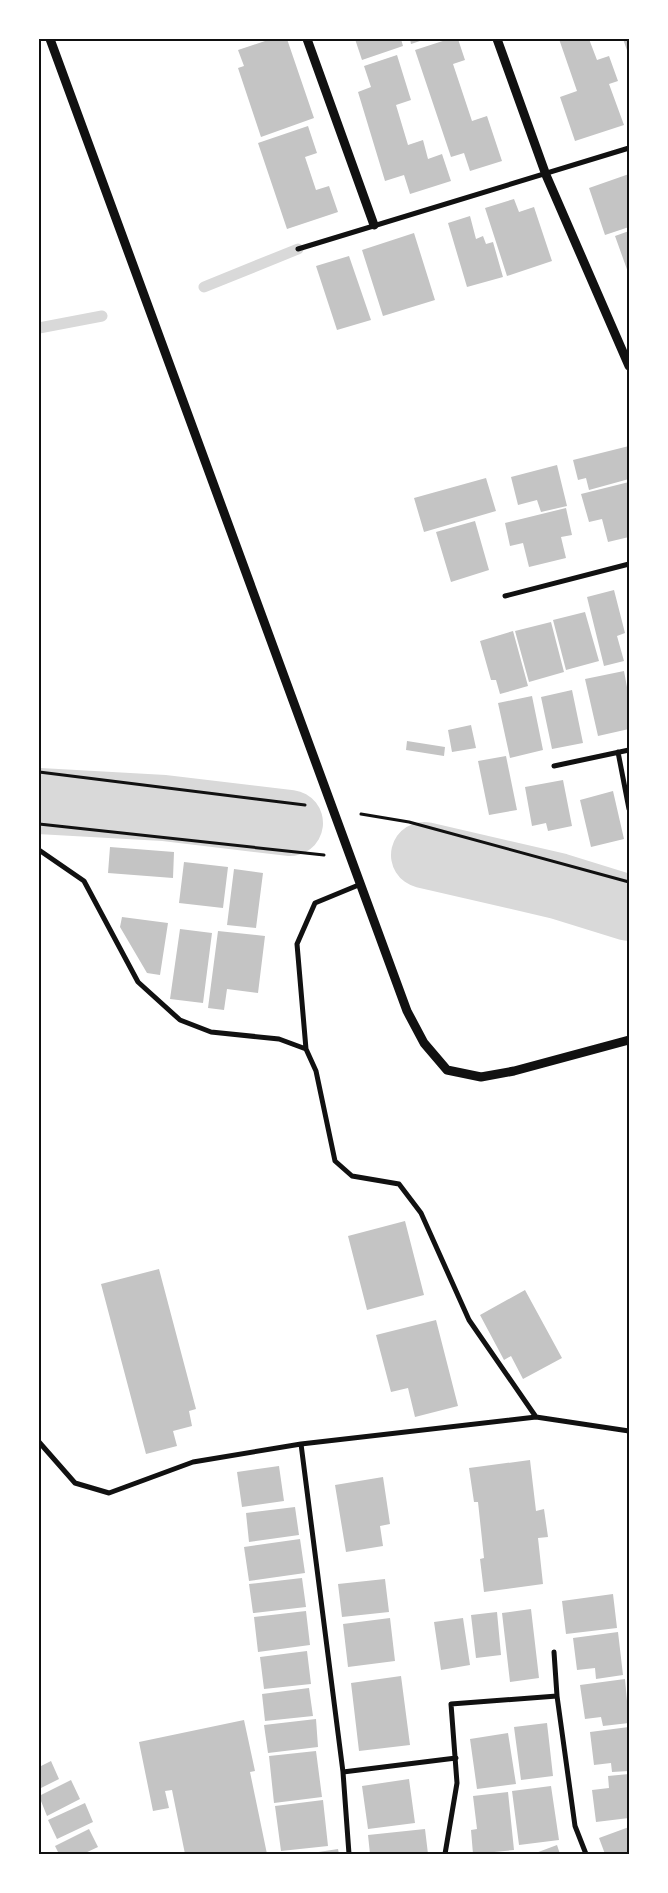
<svg xmlns="http://www.w3.org/2000/svg" width="668" height="1893" font-family="Barlow,sans-serif">
<style>
.lines{fill:none;stroke-linecap:round;stroke-linejoin:round}
.stream{stroke:#d9d9d9;stroke-width:11}
.river{stroke:#d9d9d9;stroke-width:66}
.building{fill:#c4c4c4}
.path{stroke:#111;stroke-width:3}
.minor{stroke:#111;stroke-width:5}
.tertiary{stroke:#111;stroke-width:9}
.neatline{fill:none;stroke:#111;stroke-width:2}
</style>
<rect width="100%" height="100%" fill="#fff"/>
<g class="lines">
<path class="stream" d="M204 287 298 249
M39 328 102 316"/>
<path class="river" d="M39 801 164 808 290 823
M424 855 558 886 629 908"/>
</g>
<path class="building" d="M271 39H287L314 118 261 137 238 68 244 66 238 50Z
M355 39H401L403 46 362 60Z
M410 39H426L411 44Z
M449 39H458L465 60 453 64 472 121 487 116 502 161 470 171 464 153 451 157 415 50Z
M559 39H589L597 60 609 56 618 81 609 84 624 125 575 141 560 97 577 91Z
M623 39H629V56Z
M397 55 411 100 396 105 408 145 423 140 428 159 442 154 451 181 410 194 404 175 385 181 358 92 371 87 364 66Z
M308 126 317 153 305 157 316 190 329 186 338 212 287 229 258 143Z
M629 174V227L605 235 589 188Z
M514 199 519 212 534 207 552 261 507 276 485 208Z
M470 216 476 239 483 236 486 244 493 242 503 277 467 287 448 223Z
M629 231V275L615 236Z
M414 233 435 300 383 316 362 250Z
M349 256 371 320 337 330 316 266Z
M629 446V479L589 490 586 478 578 480 573 460Z
M557 465 567 506 541 512 537 500 518 505 511 477Z
M486 478 496 511 424 532 414 498Z
M629 482V537L608 542 602 519 589 522 581 494Z
M566 508 572 535 561 537 566 558 529 567 523 543 510 546 505 523Z
M475 521 489 570 451 582 436 532Z
M614 590 625 633 617 636 624 661 604 666 587 597Z
M585 612 599 661 566 670 553 620Z
M551 622 564 672 529 682 515 631Z
M513 631 528 686 500 694 496 680H491L480 641Z
M624 671 629 698V729L598 736 585 679Z
M572 690 583 743 552 749 541 697Z
M532 696 543 750 510 758 498 703Z
M471 725 476 748 452 752 448 730Z
M407 741 445 747 444 756 406 750Z
M506 756 517 810 489 815 478 761Z
M563 780 572 826 548 831 546 823 532 826 525 787Z
M613 791 624 839 591 847 580 800Z
M110 847 174 852 173 878 108 873Z
M184 862 228 867 223 908 179 903Z
M234 869 263 873 256 928 227 925Z
M122 917 168 923 160 975 147 973 120 927Z
M180 929 212 933 203 1003 170 999Z
M218 931 265 936 258 993 227 989 224 1010 208 1008Z
M405 1221 424 1295 367 1310 348 1236Z
M159 1269 196 1409 189 1411 192 1426 173 1431 177 1446 146 1454 101 1284Z
M525 1290 562 1358 523 1379 511 1356 504 1360 480 1315Z
M436 1320 458 1406 415 1417 408 1388 391 1392 376 1335Z
M530 1460 536 1511 544 1509 548 1537 538 1538 543 1584 484 1592 480 1559 484 1558 478 1502H474L469 1468Z
M279 1466 284 1501 242 1507 237 1472Z
M383 1477 390 1524 380 1526 383 1546 346 1552 335 1485Z
M295 1507 299 1535 249 1542 246 1513Z
M300 1539 305 1573 249 1581 244 1547Z
M302 1578 306 1607 253 1613 249 1584Z
M385 1579 389 1612 342 1617 338 1584Z
M613 1594 617 1628 566 1634 562 1601Z
M531 1609 539 1678 510 1682 502 1613Z
M306 1611 310 1645 258 1652 254 1617Z
M497 1612 501 1655 476 1658 471 1615Z
M390 1618 395 1661 348 1667 343 1624Z
M463 1618 470 1665 441 1670 434 1622Z
M618 1632 623 1675 596 1679 595 1668 577 1670 573 1638Z
M307 1651 311 1684 264 1689 260 1657Z
M401 1676 410 1745 359 1751 351 1683Z
M625 1679 629 1723 603 1726 601 1717 585 1719 580 1685Z
M309 1688 313 1716 265 1721 262 1694Z
M316 1719 318 1747 268 1753 264 1725Z
M244 1720 255 1771 250 1772 267 1854H185L172 1790 165 1791 169 1808 153 1811 139 1742Z
M547 1723 553 1776 521 1780 514 1727Z
M629 1727V1771L612 1772 611 1763 594 1765 590 1732Z
M508 1733 516 1784 477 1789 470 1739Z
M316 1751 322 1797 274 1803 269 1756Z
M51 1761 59 1779 39 1789V1767Z
M629 1774V1818L596 1822 592 1790 609 1788 608 1776Z
M409 1779 415 1823 368 1829 362 1786Z
M71 1780 80 1799 47 1816 39 1796Z
M551 1786 559 1840 519 1845 512 1791Z
M508 1792 514 1850 473 1854 471 1830 477 1829 473 1796Z
M323 1800 328 1846 281 1851 275 1806Z
M85 1803 93 1822 57 1839 48 1820Z
M629 1827V1854H605L599 1838Z
M89 1829 98 1847 83 1854H59L55 1846Z
M425 1829 428 1854H370L368 1835Z
M557 1845 560 1854H533Z
M338 1849 339 1854H312V1853Z"/>
<g class="lines">
<path class="path" d="M39 772 305 805
M361 814 409 822 629 882
M39 824 324 855"/>
<path class="minor" d="M298 249 629 148
M505 596 629 564
M618 752 629 809
M554 766 629 750
M39 850 84 881 138 982 180 1020 211 1032 279 1039 306 1049 316 1071 335 1161 352 1176 399 1184 421 1213 469 1320 536 1417
M306 1049 297 944 315 903 361 884
M39 1442 75 1483 109 1493 193 1462 301 1444 536 1417 629 1431
M301 1444 343 1772 349 1854
M554 1652 557 1696 575 1826 586 1854
M343 1772 456 1758
M445 1854 457 1783 451 1704 557 1696"/>
<path class="tertiary" d="M50 39 407 1011 424 1043 447 1070 481 1077 514 1071 629 1040
M307 39 374 225
M497 39 546 175 629 366"/>
</g>
<rect width="668" height="1893" fill="none" stroke="#ffffff" stroke-width="80"/>
<rect x="40" y="40" width="588" height="1813" class="neatline"/>
</svg>
